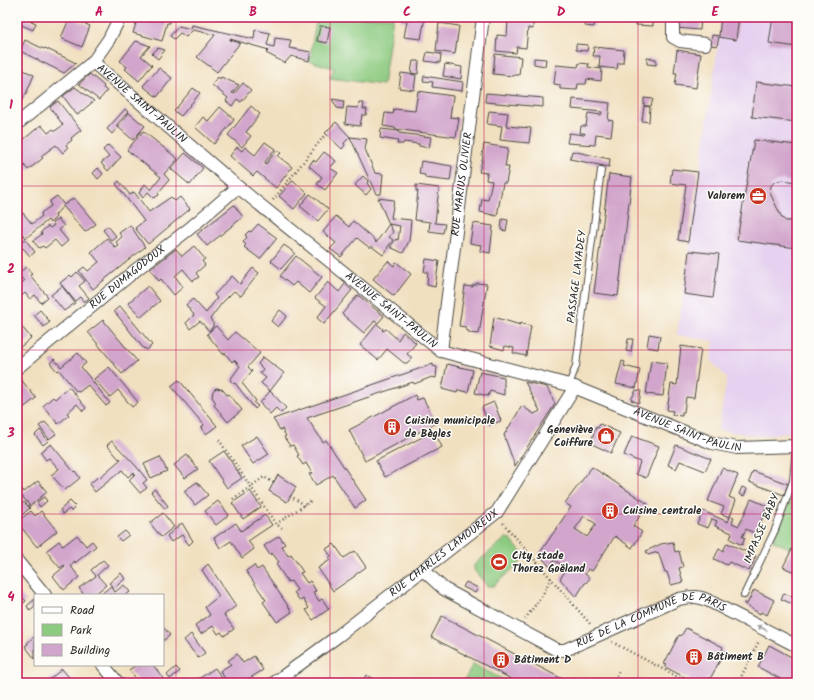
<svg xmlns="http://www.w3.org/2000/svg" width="814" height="700" font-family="Kalam,sans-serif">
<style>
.built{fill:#e6d2f0}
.green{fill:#8dcb81;stroke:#5c7b56}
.building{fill:#d2a6cc;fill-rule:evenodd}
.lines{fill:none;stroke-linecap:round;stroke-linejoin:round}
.lane-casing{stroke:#494641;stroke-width:8}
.street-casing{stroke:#494641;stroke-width:14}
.path{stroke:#494641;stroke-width:2.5;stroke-dasharray:1 3;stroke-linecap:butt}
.lane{stroke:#fff;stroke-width:6}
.street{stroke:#fff;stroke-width:12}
.oneway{fill:#a0a0a0}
.grid{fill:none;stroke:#c2185b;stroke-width:1;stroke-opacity:0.55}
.labels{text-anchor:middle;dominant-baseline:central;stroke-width:3;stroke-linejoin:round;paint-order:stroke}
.street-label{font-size:11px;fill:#2b2b2b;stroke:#fdfcf7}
.poi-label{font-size:11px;font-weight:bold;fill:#2b2b2b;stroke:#fdfcf7;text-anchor:start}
.neatline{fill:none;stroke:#c2185b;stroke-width:1.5}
.grid-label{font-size:13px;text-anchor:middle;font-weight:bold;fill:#c2185b}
</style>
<rect width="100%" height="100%" fill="#fdfcf7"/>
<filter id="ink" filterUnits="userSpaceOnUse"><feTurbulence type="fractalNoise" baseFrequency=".025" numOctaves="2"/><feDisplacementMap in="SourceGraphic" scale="8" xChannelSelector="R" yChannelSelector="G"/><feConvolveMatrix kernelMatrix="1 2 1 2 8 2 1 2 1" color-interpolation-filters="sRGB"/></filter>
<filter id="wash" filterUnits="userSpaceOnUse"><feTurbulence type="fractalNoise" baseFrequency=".012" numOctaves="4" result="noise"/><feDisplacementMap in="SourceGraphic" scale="16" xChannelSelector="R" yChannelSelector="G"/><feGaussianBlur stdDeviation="0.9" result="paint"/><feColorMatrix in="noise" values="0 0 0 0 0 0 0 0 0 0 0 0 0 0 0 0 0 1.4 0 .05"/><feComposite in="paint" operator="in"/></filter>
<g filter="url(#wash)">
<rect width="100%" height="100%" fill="#f1e0c0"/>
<path class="built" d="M739 17H797V431L760 436 718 430 727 378 711 361 714 341 677 335 719 37 736 40Z"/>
<path class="green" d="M317 17H393L383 85 330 78 334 68 309 61Z
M797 484V551L773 541Z
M506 538 510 539 523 554V560L493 586H487L474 570V565Z
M473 664 510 683H463Z"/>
<g id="blocks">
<path class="building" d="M17 17H21L36 23 33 30 17 23Z
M70 17 90 26 82 47 61 38Z
M138 17H146L162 21 163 17H170V23H167L162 41 133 33Z
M402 17H425L421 39 404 37 407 21H401Z
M585 17H595L594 27 585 26Z
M606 17H630L629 20 625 21 605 19Z
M636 17H653V26L636 25Z
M677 17H701L700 30 676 28Z
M721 17H739L736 40 719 37 717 46 711 45 712 35 719 36Z
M773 17H797V47L769 43Z
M508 21 533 23V29L528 28 526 48 517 47 516 53 496 51 497 35 507 36Z
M439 23 459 26 455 54 436 51Z
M192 25 254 39 255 30 270 33 267 45 274 47 275 38 291 40 289 48 311 52 309 61 291 56 285 63 266 53 269 50 230 39V40L240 43 217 72 197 57 215 35 193 30 186 37 180 33 174 39 170 36 179 26 191 29Z
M320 26 330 27 327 43 317 41Z
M25 40 44 49 45 48 76 63 64 73 20 51Z
M136 41 150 46 141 56 152 65 139 81 125 69 127 67 120 61Z
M576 44 588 45 587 51 576 50Z
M594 47 624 50 623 63H618L617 69 599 67 600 56H593Z
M158 48 165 50 158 59 152 54Z
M677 50 701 54 696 88 675 85 677 73H674Z
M427 52 441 54 440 63 425 61Z
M495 54 521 57 519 75H514V76L493 74Z
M534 58 546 59 545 66 534 64Z
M647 58 656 59V65L647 64Z
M413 61H419L418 74 411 73Z
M579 63 589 64 588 67 602 69 601 81 587 79 586 84H578L577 90 560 89V85L554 84 556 65 578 67Z
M445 64 462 67 461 79 443 76Z
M17 67 34 75 26 94 17 107Z
M159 68 172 78 157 97 143 86Z
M401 73 416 75 414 90 399 88Z
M90 74 104 86 103 88 107 91 99 100 79 84Z
M424 76 463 82 462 91 432 87 433 82 423 81Z
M218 77 220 79 221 77 239 85 232 93 234 94 243 83 251 90 241 102 237 99 232 106 226 101 228 98 212 85Z
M756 82 797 87V122L752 117Z
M75 87 94 101 77 115 63 96Z
M193 88 200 93 181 116 174 111Z
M418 91 453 96 450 117 459 118 456 137 395 129V128L383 126 385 113 393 114 394 109 415 111Z
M486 93 543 98V107L485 102Z
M644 98 653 99 651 106H644Z
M332 99 344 101 343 109 337 108Z
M573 99 610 103 608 120 613 121 611 136 596 134 595 145 567 143 569 133 584 135 585 133H580L581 126H586L588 113 601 115 602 112 572 109Z
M58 101 81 130 71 138 72 140 66 145 68 148 63 153 56 145 41 156 43 158 28 170 17 156V145L41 125 48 133 53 129 55 131 63 125 50 107Z
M359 103H364L363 109H367L366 115H362L360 126 345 124 347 107 358 108Z
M251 106 260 114 246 132 251 136 242 147 228 135Z
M644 106 650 107 649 122 642 121Z
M220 107 233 118 234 120 214 144 195 127 203 117 208 121Z
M125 109 128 112 116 126 118 127 129 113 145 126 133 140 118 127 112 134 107 129Z
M489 111 508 113 506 126 531 128 529 143 500 140 502 126 487 124Z
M336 122 350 137 344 143 345 145 342 149 325 133Z
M381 129 399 131V133L431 137 429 148 419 146V144L404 142 403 144H397L398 141 380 138Z
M143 131 178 159 164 174 169 180 158 193 159 195 154 198 148 192 143 198 139 193 145 184 151 190 161 177 127 150Z
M350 137 367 139 365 149 375 173 383 174 381 194H376Z
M754 140 797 145V182L782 180 774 182 771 186 770 193 782 218 786 221H789L797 219V248L737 240Z
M265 142 275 149 265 162 266 164 277 150 281 153 278 156 292 167 276 188 257 172 253 176 230 156 237 147 242 151 245 147 255 155Z
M484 144 508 148 505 167H509L506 183H503L497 216 480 212 482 199 488 200 492 181 486 180 487 173 479 172 483 157 482 156Z
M108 145 121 157 108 171 101 163 109 157 103 150Z
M572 151 610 159 609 167 570 159Z
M324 152 336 161 330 168 338 173 325 190 317 184 322 177 309 166 313 160 316 162Z
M185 153 203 168 190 185 171 169Z
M17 160 24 168 17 173Z
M421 161 452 166 450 181 425 178V175L419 174Z
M98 168 103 174 98 179 93 173Z
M672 169 698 172 688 242 678 240 686 185 670 183Z
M609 174 632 177 618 296 594 293Z
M363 176 368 181 367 183 371 189 366 195 355 185Z
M293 180 307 193 294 209 279 196Z
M119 181 130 195 134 192 149 212 171 197 175 201 180 197 190 209 148 244 135 228 144 221 116 184Z
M416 185 439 188 435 223 445 224 443 233 429 231 430 222 415 220 418 191H416Z
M310 194 328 209 318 221 300 206Z
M57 196 64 205 74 198 96 224 85 232 63 206 55 215 56 217 50 223 48 220 26 238 19 230 17 231V217L23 213 32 224 42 216 41 213 51 206 50 201Z
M378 198 394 200 391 218 411 220 409 241 403 253 390 247 396 239 398 240 400 226 389 224Z
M234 205 243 217 207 246 197 234Z
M336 216 349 227 353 221 376 241 375 242 376 243 389 224 393 232 389 237 393 240 387 248 388 249 383 255 371 246 370 248 357 238 341 257 330 249 336 243 323 232Z
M58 219 64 226 59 230 68 241 61 247 55 240 45 248 43 246 39 248 33 241 42 234 41 232 48 226 50 228 54 225 52 223Z
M502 219 508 220 506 231 501 230Z
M473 223 493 226 490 253 480 251 481 245 470 243Z
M258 224 277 238 260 259 244 247 246 245 243 242 247 237 245 235 249 231 251 232Z
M130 225 145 247 93 289 79 271 84 267 88 271 99 262 91 252 107 238 116 248 119 246 116 242 122 237 119 233Z
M108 226 116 236 111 240 103 230Z
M17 239 20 243 25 239 35 252 30 256 23 248 17 252Z
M284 245 295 253 281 269 271 261Z
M194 246 205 259 202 261 205 265 196 273 199 277 193 281 183 269 175 276 183 287 174 295 161 279 159 281 150 269 176 249 182 256Z
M689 251 719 254 713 298 684 294Z
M296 256 322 277 309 293 296 282 292 286 280 276Z
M426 259 439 261 435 287 427 285 428 272H424Z
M388 261 394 266 396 262 411 274 394 296 373 279Z
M26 267 32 274 30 275 48 297 41 303 35 295 30 299 25 293 19 298 17 296V283L19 285 24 281 18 274Z
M253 268 259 273 241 296 234 291 222 303 210 319 213 322V327L209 331 200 321 190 329 186 323 194 315 186 305 193 299 206 313 217 298 214 295 232 276 240 284Z
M77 272 85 281 79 286 89 298 84 302 80 297 75 301 60 283 70 275 72 277Z
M328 282 339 292 345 284 352 290 324 324 317 318 326 306 315 298Z
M476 283 487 284 479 334 469 333V331L466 330V327L459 326 465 286 473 287V285H476Z
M62 286 75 303 64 311 51 295Z
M148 286 160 301 141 317 128 303Z
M358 295 384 316 378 323 374 321 373 323 364 333 342 314Z
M120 306 152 345 147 350 145 348 144 349 114 311Z
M40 310 50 322 44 327 34 315Z
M280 310 287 316 278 327 271 321Z
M494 317 520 325V323L531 326 526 356 513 353 514 348 505 346 504 350 490 346Z
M103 320 137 361 122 374 88 332Z
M17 321 31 338 17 350Z
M377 324 383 329 382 330 383 331 386 329 398 340 403 332 416 343 407 354 412 358 407 363H404L387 349 378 360 360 345Z
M216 326 228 340 235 332 260 353 248 367 252 371 242 383 256 401 254 403 258 406 255 409 235 383 234 384 230 380 240 366 234 360 232 362 225 353 223 354 207 334Z
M649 334 660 336 658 349 647 347Z
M628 339H633L631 352 626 351Z
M681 346 701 349 694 398 686 397 684 412H682V416L672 415 673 411 667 410 671 384 677 385Z
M78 353 86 363 81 367 110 403 106 406 88 385 79 392 76 391 59 370 57 371 50 363 54 359 61 367Z
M263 357 284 373 270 391 261 383 266 378 260 373 263 369 258 364Z
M622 361 625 362 624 366 640 370 636 388 616 384Z
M651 361 667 363 663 396 646 394Z
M433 364V366L437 367 436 378 432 377 414 384 413 382 307 418 323 442 326 440 366 500 355 508 333 475 316 485 309 474 312 473 306 463 303 465 297 456 299 455 293 445 290 446 284 437 286 436 282 429 280 430 273 419Z
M447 364 473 370 468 392 458 390 457 393 442 389Z
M109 367 138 402 132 407 118 390 110 397 94 379Z
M480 372 504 377V395L490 391 488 396 475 393Z
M19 377 36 398 17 413V379Z
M179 380 217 426 206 434 201 428 204 425 171 386Z
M525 382 547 387 555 404 515 466 504 435 522 406 534 414 540 411Z
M69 387 86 408 83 411 77 404 67 413 69 415 58 424 43 406 53 397 55 399Z
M216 388 222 389 227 395 229 394 242 410 228 422 214 405 216 403 212 397 213 391Z
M636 390 641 391 639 403 631 400Z
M270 391 286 408 281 413 276 408 270 414 260 403Z
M415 395 417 400 423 398 436 423 365 461 349 430Z
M494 402 501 421 489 425 482 407Z
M45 422 56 434 49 439 39 426Z
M600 424 620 433 611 453 592 444 593 440 592 439 596 427 598 428Z
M40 430 48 441 43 445 35 435Z
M434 431 442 447 385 477 376 461Z
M257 436 269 454 253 464 241 446Z
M632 436 659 446 646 478 636 474 640 462 624 455Z
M112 441 136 466 147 480 143 483 147 488 140 493 129 480 135 474 134 472 128 477 122 470 95 492 89 484 98 477 99 478 121 459 120 458 119 459 107 445Z
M51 444 74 472 75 471 80 478 65 490 51 475 59 469 49 458 46 460 40 452Z
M676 445 711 459 705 471 680 461 676 469 668 465Z
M224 451 242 478 227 488 209 461Z
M187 455 198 469 185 478 174 465Z
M160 457 167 471 151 478 144 464Z
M592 467 648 504 633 526 642 532 632 548 615 536 592 571 588 569 585 574 590 578 586 583H585L576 597 560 579 567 568 554 560 550 567 539 554 571 507 565 503ZM584 516 596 524 587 537 575 529Z
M722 468 738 475 729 497 736 500 730 516 734 517 732 523 739 526 751 499 767 506 756 534 746 529 742 537 745 538 742 545 730 539 732 533 715 526 717 521 712 519 708 528 697 524 703 511 728 522 730 517 721 514 724 507 708 501Z
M753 471 788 484 784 495 749 482Z
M278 475 296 487 287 502 269 491Z
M38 481 47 492 30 506 17 490 20 487 24 492Z
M197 482 208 495 195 505 184 491Z
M742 487 747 489 744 496 739 494Z
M155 489 168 506 165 509 151 492Z
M250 491 261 507 243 519 232 503Z
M44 497 47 501 40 507 37 502Z
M70 501 76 507 71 511 69 509 63 514 60 510Z
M218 501 229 515 216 525 205 511Z
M24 502 30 508 17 519V508Z
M31 511 35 516 41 511 57 531 37 547 17 522Z
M163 513 174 527 161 537 150 523Z
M265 515 272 525 248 541 254 549 242 558 231 541 220 548 214 538 236 523 241 531Z
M182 523 193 541 189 545 182 535 171 542 167 536Z
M125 531 129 535 121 541 117 537Z
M77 535 86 546 92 541 96 546 75 563V561L70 565 79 577 64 590 53 576 65 566 64 565 60 568 46 551 59 541 63 546Z
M279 536 285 544 282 546 288 556 291 554 303 572 300 573 307 583 310 581 316 591 313 592 319 601 322 599 329 609 313 620 306 610 309 608 303 599 300 601 294 592 297 590 291 581 288 582 276 564 279 562 272 553 270 555 264 546Z
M673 542 675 552 679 551 683 567 679 568 683 582 671 585 667 572H665L658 552 648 555 646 551 661 544Z
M727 543 756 556 749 571 729 562 727 565 714 559 719 549 723 551Z
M334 544 344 558 355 551 366 567 355 575V576L333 591 318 568 330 560 329 558 331 556 326 549Z
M792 549 797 551V573L783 567Z
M103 560 108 565 97 575 106 585 94 595H84L79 588 96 576 91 570Z
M208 564 236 606 224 615 234 629 224 636 221 632 218 634 213 626 201 634 195 625 210 615 205 607 219 596 202 570Z
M254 565 257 570 262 567 292 612 277 622 263 602 266 600 246 571Z
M121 573 125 579 114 588 109 583Z
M466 582 478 588 475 593 463 587Z
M124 585 130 592 126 595H100L111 586 115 592Z
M754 590 774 600 767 615 761 612 760 614 744 604V602L747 604Z
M17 591 26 601 17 608Z
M784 593 797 599V606L781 599Z
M35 599V607L30 611 27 606Z
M442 616 570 683H519L431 637Z
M163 627 170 635 163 641Z
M686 628 723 647 722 650 725 651 710 679 707 678 704 683H696L665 667 667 665 664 664 679 635 681 636Z
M191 634 205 653 198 658 184 640Z
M35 636V659L25 646 28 644 27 643Z
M769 645 797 660V683H788L758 667Z
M237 654 243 663 254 656 263 670 242 683H228L220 671 231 664 228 661Z
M136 665H153L163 678 158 683H140L129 670Z
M176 667 180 671 170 679 167 675Z
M215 668 225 683H199L197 680Z
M62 669 74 683H45Z
M366 675 380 683H362Z"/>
</g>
</g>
<g filter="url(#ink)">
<use href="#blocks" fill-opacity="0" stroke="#494641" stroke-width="1"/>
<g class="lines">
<defs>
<path id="lane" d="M569 385 576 366 601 170
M744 595 775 530 793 481 796 446"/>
<g id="street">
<path d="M673 17V37L680 41 705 44"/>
<path id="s1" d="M93 62 238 187 441 351 569 385 712 443 737 448 797 446"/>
<path d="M17 124 93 62 109 39 120 17"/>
<path id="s2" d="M441 351 483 17"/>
<path id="s3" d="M17 368 137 269 189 229 238 187"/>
<path d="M17 561 45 595"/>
<path id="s4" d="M423 570 444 589 557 650H565L679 599C691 597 697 595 709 601L797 646"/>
<path d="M103 665 118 683"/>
<path id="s5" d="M274 683 338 636 497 512 575 387"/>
</g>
</defs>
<use href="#lane" class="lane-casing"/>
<use href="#street" class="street-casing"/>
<path class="path" d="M273 200 324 136
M219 440 276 524 282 528
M290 496 305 505
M233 499 264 477 274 483
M503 523 591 625
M276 524 311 501
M525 619 542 596 551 578
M612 642 689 683
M613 683 620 669
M738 683 759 641"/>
<use href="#lane" class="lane"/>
<use href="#street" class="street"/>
</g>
<defs><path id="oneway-solid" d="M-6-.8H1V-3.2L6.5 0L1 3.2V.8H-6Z"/></defs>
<use class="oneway" href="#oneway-solid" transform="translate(762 628) rotate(-153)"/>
</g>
<path class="grid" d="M176 17V683M330 17V683M484 17V683M638 17V683M17 186H797M17 350H797M17 514H797"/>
<defs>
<symbol id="office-disc" viewBox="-11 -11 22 22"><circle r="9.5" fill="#c8321e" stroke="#fdfcf7"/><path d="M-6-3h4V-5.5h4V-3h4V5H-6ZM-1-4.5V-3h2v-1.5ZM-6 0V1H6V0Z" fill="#fff"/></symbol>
<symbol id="building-disc" viewBox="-11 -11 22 22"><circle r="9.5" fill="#c8321e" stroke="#fdfcf7"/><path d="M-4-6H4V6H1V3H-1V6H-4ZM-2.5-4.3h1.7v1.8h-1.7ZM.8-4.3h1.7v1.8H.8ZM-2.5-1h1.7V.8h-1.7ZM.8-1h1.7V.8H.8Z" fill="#fff"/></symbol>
<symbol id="shop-disc" viewBox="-11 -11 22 22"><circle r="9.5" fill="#c8321e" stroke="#fdfcf7"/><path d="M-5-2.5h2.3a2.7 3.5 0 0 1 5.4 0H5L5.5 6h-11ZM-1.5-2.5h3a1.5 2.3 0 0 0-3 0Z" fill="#fff"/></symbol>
<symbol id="stadium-disc" viewBox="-11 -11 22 22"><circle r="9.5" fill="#c8321e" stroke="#fdfcf7"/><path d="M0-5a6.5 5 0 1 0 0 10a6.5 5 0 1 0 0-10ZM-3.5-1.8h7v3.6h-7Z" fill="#fff"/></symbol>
</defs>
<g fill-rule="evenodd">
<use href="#office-disc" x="748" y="186" width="20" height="20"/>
<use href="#building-disc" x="382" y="417" width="20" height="20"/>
<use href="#shop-disc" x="596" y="426" width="20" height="20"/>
<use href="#building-disc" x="600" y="501" width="20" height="20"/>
<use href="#stadium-disc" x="489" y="552" width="20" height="20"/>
<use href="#building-disc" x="684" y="647" width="20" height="20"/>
<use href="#building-disc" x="491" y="650" width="20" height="20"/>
</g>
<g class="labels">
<g class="street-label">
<text stroke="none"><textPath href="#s1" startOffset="64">AVENUE SAINT-PAULIN</textPath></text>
<text stroke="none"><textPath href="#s2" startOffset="168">RUE MARIUS OLIVIER</textPath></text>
<text transform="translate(577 277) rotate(-83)">PASSAGE LAVADEY</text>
<text stroke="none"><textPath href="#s3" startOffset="143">RUE DUMAGODOUX</textPath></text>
<text stroke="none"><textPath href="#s1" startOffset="388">AVENUE SAINT-PAULIN</textPath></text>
<text stroke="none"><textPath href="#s1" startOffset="712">AVENUE SAINT-PAULIN</textPath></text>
<text transform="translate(762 529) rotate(-67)">IMPASSE BABY</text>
<text stroke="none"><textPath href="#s5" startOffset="214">RUE CHARLES LAMOUREUX</textPath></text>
<text stroke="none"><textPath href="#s4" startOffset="258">RUE DE LA COMMUNE DE PARIS</textPath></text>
</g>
<g class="poi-label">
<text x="745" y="196" text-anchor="end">Valorem</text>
<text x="405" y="421">Cuisine municipale<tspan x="405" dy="13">de Bègles</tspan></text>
<text x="593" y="430" text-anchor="end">Geneviève<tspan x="593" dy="13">Coiffure</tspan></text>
<text x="623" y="511">Cuisine centrale</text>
<text x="512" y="556">City stade<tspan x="512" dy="13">Thorez Goëland</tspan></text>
<text x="707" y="657">Bâtiment B</text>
<text x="514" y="660">Bâtiment D</text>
</g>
</g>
<rect width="814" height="700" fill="none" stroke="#fdfcf7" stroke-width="44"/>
<rect x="34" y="594" width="130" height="72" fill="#fdfcf7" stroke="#a9a8a5"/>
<rect x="42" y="607" width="20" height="6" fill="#ffffff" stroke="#a9a8a5"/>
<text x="70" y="614" font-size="12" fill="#2b2b2b">Road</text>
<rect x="42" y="624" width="20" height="12" fill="#8dcb81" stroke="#a9a8a5"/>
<text x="70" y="634" font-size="12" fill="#2b2b2b">Park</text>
<rect x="42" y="644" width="20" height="12" fill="#d2a6cc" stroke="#a9a8a5"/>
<text x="70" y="654" font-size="12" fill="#2b2b2b">Building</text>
<rect x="22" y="22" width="770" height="656" class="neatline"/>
<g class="grid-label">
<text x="99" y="16">A</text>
<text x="253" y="16">B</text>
<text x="407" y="16">C</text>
<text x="561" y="16">D</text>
<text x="715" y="16">E</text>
<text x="11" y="109">1</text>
<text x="11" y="273">2</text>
<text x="11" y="437">3</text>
<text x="11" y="601">4</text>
</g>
</svg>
